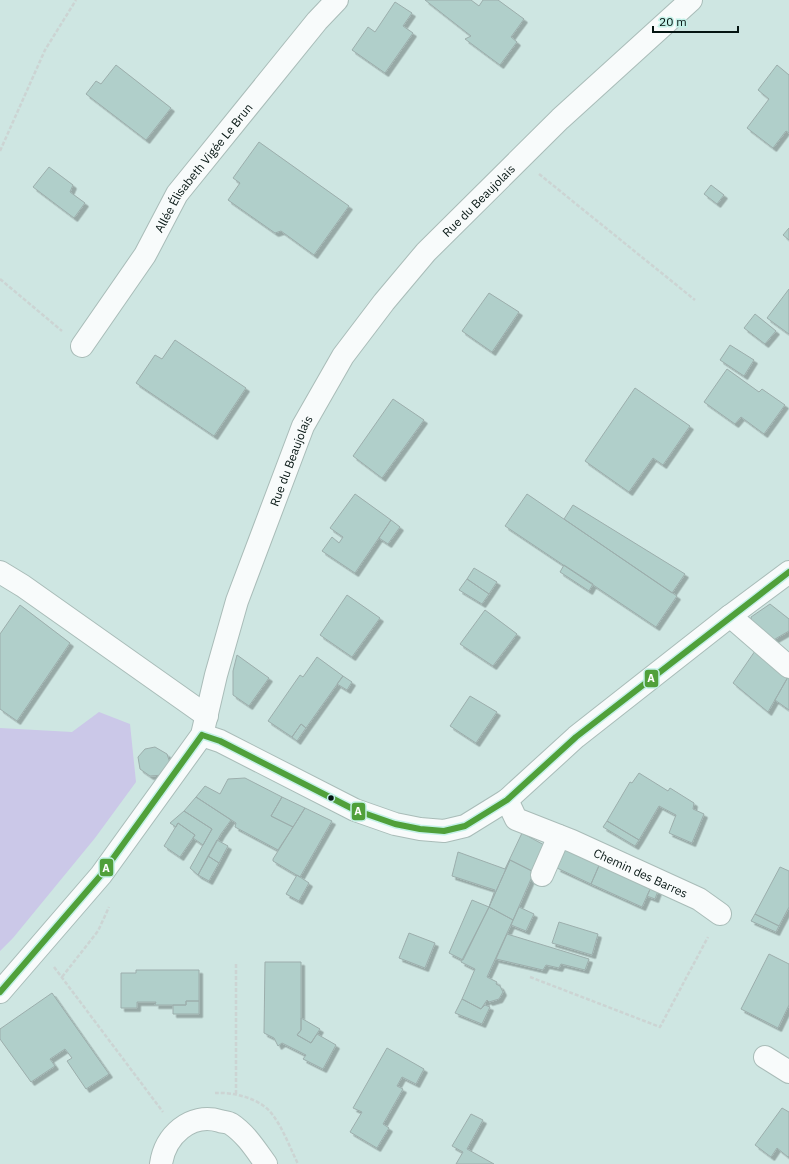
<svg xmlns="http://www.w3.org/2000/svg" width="789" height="1164" font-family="'IBM Plex Sans',sans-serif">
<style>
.green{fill:#cbc8e8}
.building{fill:#b0cfca;stroke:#9caeac;filter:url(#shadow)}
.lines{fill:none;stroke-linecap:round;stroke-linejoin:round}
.minor-casing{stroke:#a9bcb8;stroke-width:24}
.path{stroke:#ccd4d3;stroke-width:2.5;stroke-dasharray:4 2;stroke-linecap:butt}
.minor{stroke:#f8fbfb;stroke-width:22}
.bus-1-casing{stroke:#c4f1e8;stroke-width:9}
.bus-1{stroke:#50a03a;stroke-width:6}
.bus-dot{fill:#051512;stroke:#c4f1e8;stroke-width:1.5}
.labels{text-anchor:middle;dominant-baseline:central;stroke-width:4;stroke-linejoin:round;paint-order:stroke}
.street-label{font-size:12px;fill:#051512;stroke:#c4f1e8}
.line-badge{stroke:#c4f1e8;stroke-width:1.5}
.badge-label{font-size:11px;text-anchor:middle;font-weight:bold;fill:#fff}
</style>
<defs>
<filter id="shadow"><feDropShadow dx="3.5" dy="3.5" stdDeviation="0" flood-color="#0004"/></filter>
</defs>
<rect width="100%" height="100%" fill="#cee6e2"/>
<path class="green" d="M99 712 130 724 136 782 95 838 13 938 0 951V728L72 732Z"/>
<path class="building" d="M425 0H471L479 6 483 0H498L524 19 511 37 517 42 500 65 465 39 471 36Z
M395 2 412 13 403 26 413 33 385 73 352 50 368 27 375 32Z
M116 65 171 108 146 140 86 94 96 81 101 84Z
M777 65 789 75V133L786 131 773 148 747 128 769 99 758 90Z
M259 142 349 206 314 255 281 231 275 233 228 200 240 183 233 178Z
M49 167 73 185 70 192 85 203 74 218 33 187Z
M711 185 724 195 717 204 704 194Z
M789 228V240L783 235Z
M789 289V334L767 318Z
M489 293 519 312 492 352 462 331Z
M755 314 776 331 765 344 744 328Z
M175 340 246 388 214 436 136 383 155 355 162 359Z
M730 345 754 360 744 376 720 360Z
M727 369 759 392 762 389 785 405 764 434 741 417 735 424 704 402Z
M635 388 690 426 663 465 653 458 629 492 585 461Z
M393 399 424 420 382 478 353 456Z
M355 494 391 520 355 573 322 551 332 537 339 543 343 537 330 528Z
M527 494 677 596 656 627 505 526Z
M573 505 685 574 672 593 564 519Z
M391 520 400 527 388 544 379 538Z
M564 565 593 584 589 591 560 572Z
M474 568 497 582 489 594 467 579Z
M467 579 489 594 482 604 459 590Z
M347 595 380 618 352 657 320 635Z
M770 604 789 619V631L770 642 752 627 751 617Z
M20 605 70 643 17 721 0 709V634Z
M485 610 517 634 493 666 460 644Z
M755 651 788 677 768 712 733 683Z
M237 655 269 678 249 706 233 695V671Z
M317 657 343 676 306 728 301 724 292 737 268 721 300 675 303 677Z
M343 676 352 682 347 690 337 684Z
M788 677 789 678V710L775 700Z
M470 696 497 712 476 743 450 726Z
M301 724 306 728 297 741 292 737Z
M155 747 167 754 170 763 163 775 150 776 140 769 138 757 145 749Z
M639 773 668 791 670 788 694 803 693 809 704 814 692 843 669 833 676 815 659 806 639 840 607 821 630 782 632 783Z
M245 778 282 797 271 816 293 827 278 850 235 827 236 823 196 797 205 786 220 794 228 779Z
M196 797 231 820 221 834 198 875 190 868 212 829 184 811Z
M282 797 305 808 293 827 271 816Z
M305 808 332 821 300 877 273 861V859Z
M184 811 212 829 203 845 193 838 195 835 178 823 176 827 170 823Z
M607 821 639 840 635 846 603 827Z
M178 823 195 835 180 857 164 846Z
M522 833 546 846 534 872 510 860 489 907 495 890 452 876 458 852 505 869Z
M217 840 228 846 219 863 208 856Z
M567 846 601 861 591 884 557 868Z
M208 856 219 863 209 881 198 875Z
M510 860 534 872 513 920 489 907Z
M601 861 652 885 642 907 591 884Z
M780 867 789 871V907L779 926 755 914Z
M297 875 309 883 299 901 286 894Z
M652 885 659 888 655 899 647 896Z
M472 900 489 907 463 960 449 953Z
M489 907 513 920 487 977 497 982 496 984 500 986 503 992 499 999 489 1002 487 1000 481 1009 462 999 475 969 461 962Z
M519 907 534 914 526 931 511 925Z
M755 914 779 926 776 932 751 921Z
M559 922 598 934 592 955 552 943Z
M409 933 435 943 425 968 399 958Z
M507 934 589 959 585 970 561 964 559 968 546 965 543 970 496 959Z
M769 954 789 964V1005L778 1028 741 1009Z
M265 962H301V1030L297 1035 311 1043 317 1034 336 1045 323 1069 303 1059 306 1055 282 1043 278 1046 274 1038 264 1033Z
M136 970H199V1001H186V1005H155L156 1002H137V1008H121V973H136Z
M52 993 109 1074 86 1089 67 1061 72 1058 65 1049 50 1059 55 1066 31 1082 0 1039V1029Z
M462 999 481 1009 485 1005 490 1007 482 1024 455 1013Z
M186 1001H199V1014H173V1005H186Z
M301 1018 320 1029 311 1043 297 1035 301 1030Z
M387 1048 424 1069 416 1084 402 1077 397 1086 403 1089 383 1124 389 1128 377 1148 350 1132 362 1112 353 1108Z
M782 1108 789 1112V1156L788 1157 777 1148 771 1157 755 1145Z
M471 1114 483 1120 467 1149 494 1164H456L463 1152 452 1146Z"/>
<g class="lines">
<defs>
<g id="minor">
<path id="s1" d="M82 346 145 255 177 194 317 21 337 0"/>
<path d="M0 572 23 586 207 716"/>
<path d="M730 616 789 667"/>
<path d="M202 735 220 741 355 810 395 824 420 829 444 831 465 826 507 800 576 737 730 616 789 572"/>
<path id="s2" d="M507 800 516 819 572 841 699 899 720 914"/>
<path d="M542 875 559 836"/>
<path id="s3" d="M0 992 101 875 202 735 216 675 237 601 303 426 343 356 384 302 426 252 560 119 691 0"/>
<path d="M765 1057 789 1072"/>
<path d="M161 1164C165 1136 190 1112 220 1121 223 1122 228 1122 231 1124 246 1134 256 1150 266 1164"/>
</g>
</defs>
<use href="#minor" class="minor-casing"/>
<path class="path" d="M0 151 45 50 76 0
M539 174 695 300
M0 279 62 331
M236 964V1096
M54 967 163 1112
M62 977 98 931 109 907
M530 977 660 1027 708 937
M215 1093C233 1092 260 1098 272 1114 283 1128 290 1148 298 1164"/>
<use href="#minor" class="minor"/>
<defs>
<path id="bus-1" d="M202 735 220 741 355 810 395 824 420 829 444 831 465 826 507 800 576 737 789 572
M0 992 101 875 202 735"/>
</defs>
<use href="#bus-1" class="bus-1-casing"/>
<use href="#bus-1" class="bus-1"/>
</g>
<circle class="bus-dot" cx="331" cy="798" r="3.5"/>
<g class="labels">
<g class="street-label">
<text stroke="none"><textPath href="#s1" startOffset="216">Allée Élisabeth Vigée Le Brun</textPath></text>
<text stroke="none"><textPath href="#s3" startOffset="940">Rue du Beaujolais</textPath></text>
<text stroke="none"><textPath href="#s3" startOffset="616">Rue du Beaujolais</textPath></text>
<text stroke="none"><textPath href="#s2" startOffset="157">Chemin des Barres</textPath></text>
</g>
</g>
<g class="line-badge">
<rect x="644" y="669" width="15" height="19" rx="4" fill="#50a03a"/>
<rect x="351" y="802" width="15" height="19" rx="4" fill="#50a03a"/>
<rect x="99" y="858" width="15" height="19" rx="4" fill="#50a03a"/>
</g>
<g class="badge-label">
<text x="651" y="682">A</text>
<text x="358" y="815">A</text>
<text x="106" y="872">A</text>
</g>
<path d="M653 26v6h85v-6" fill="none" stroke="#051512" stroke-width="2"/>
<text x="659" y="26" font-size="12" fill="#051512" stroke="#c4f1e8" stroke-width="3" paint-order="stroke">20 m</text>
</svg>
